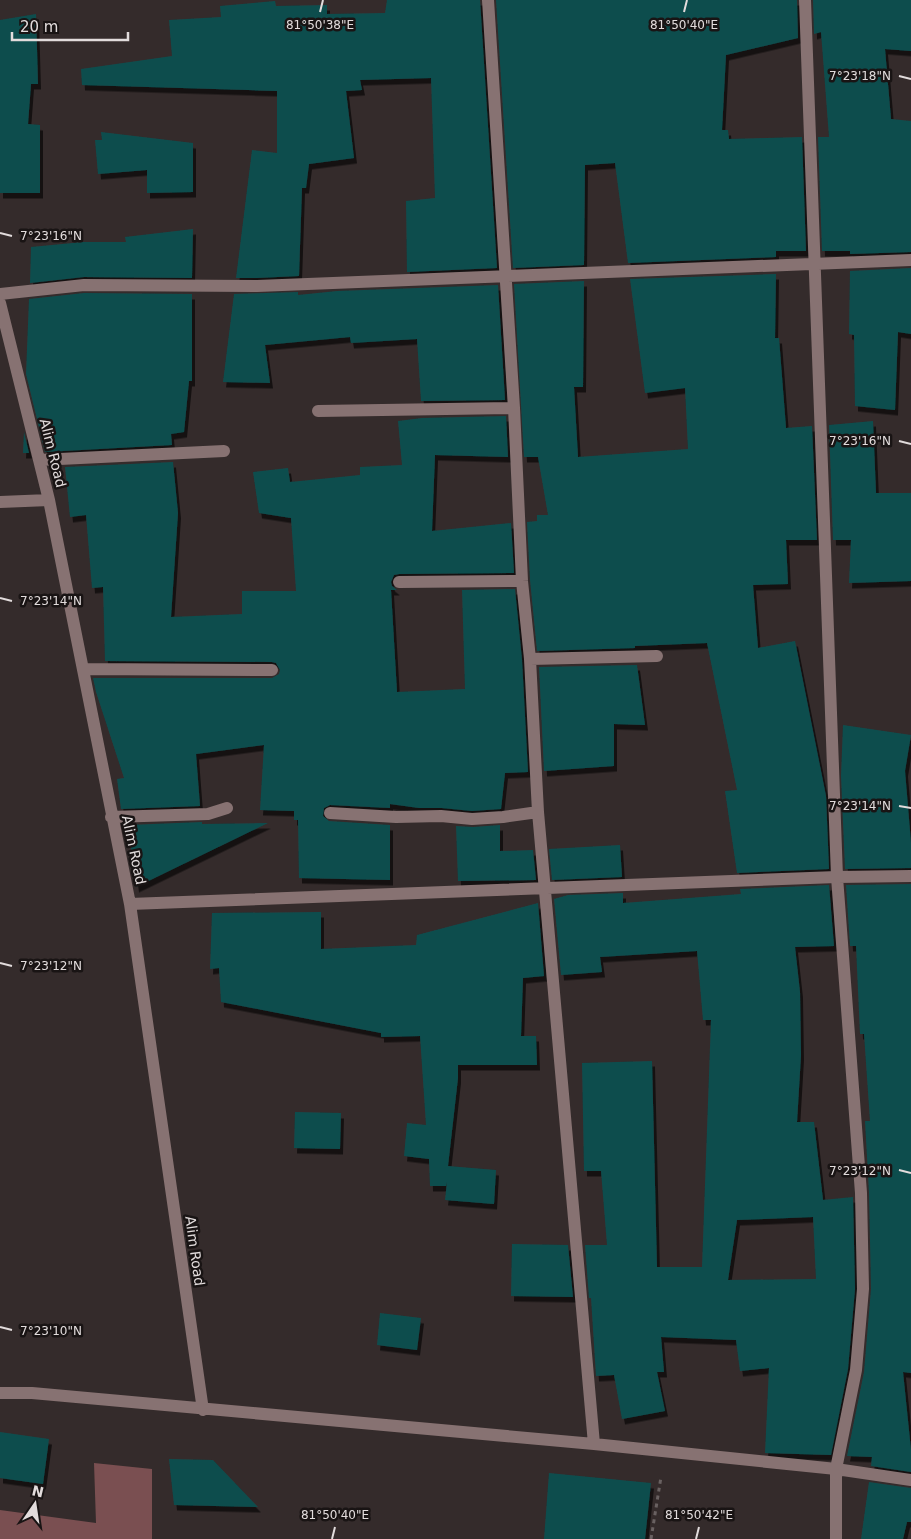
<svg xmlns="http://www.w3.org/2000/svg" width="911" height="1539" font-family="'DejaVu Sans',sans-serif">
<style>
.forest{fill:#7a4f51}
.building{fill:#0f4d4e;fill-rule:evenodd;filter:url(#shadow)}
.lines{fill:none;stroke-linecap:round;stroke-linejoin:round}
.path{stroke:#696161;stroke-width:3;stroke-dasharray:4 4;stroke-linecap:butt}
.minor{stroke:#877272;stroke-width:12}
.ticks{fill:none;stroke:#e2dcdc;stroke-width:2}
.labels{text-anchor:middle;dominant-baseline:central;stroke-width:5;stroke-linejoin:round;paint-order:stroke}
.street-label{font-size:14px;fill:#e2dcdc;stroke:#191414}
.ticks-label{font-size:12px;text-anchor:middle;fill:#e2dcdc;stroke:#191414;stroke-width:5;stroke-linejoin:round;paint-order:stroke}
</style>
<defs>
<filter id="shadow"><feDropShadow dx="3" dy="5.5" stdDeviation="0" flood-color="#0009"/></filter>
</defs>
<rect width="100%" height="100%" fill="#342b2b"/>
<path class="forest" d="M94 1463 152 1469V1539H0V1510L96 1523Z"/>
<path class="building" d="M387 0H480L497 268 407 272 406 201 435 198 431 78 360 80 362 90 346 91 354 158 309 164 306 188H302L299 276 257 278H236L252 150 277 153V91L82 85 81 69 172 56 169 20 221 17 220 6 275 1 276 6 327 5V14L385 13Z
M496 0H797L798 38 726 55 722 130H728L729 139 802 137 806 251H776V257L628 263 615 163 585 165 584 265 513 268Z
M813 0H911V51L885 49 891 119 911 121V252L850 254V251H822L818 137H829L821 32 814 34Z
M36 14 38 84H31L28 124 40 125V193H0V20Z
M101 132 193 143V192L147 193V170L98 174 95 140H102Z
M193 229 192 278 84 277 30 283 31 247 83 242H126L125 237Z
M911 268V334L898 332 895 410 855 406 854 335 849 334 850 271Z
M776 274 775 338H779L786 428 812 426 817 540H786L788 584 753 585 758 648 795 641 826 796 829 869 737 873 725 791 737 790 707 643 635 646V648L537 651 530 580 527 522 537 521V515H548L538 457H524L514 284 584 281 583 387H574L578 457 688 449 685 388 645 393 630 279Z
M498 285 505 400 421 401 417 339 351 343 350 337 265 345 270 383 223 382 234 294 298 292V295L337 291Z
M84 293 192 294V381H189L184 432 171 434 172 445 45 452 26 374 29 299Z
M506 416 508 457 435 455 432 531 511 523 514 573 399 574 394 575 391 582 392 586 397 590H391L397 692 465 689 462 590 515 589 522 660 528 772 505 773 501 809 472 811 442 808H419L390 804V808L330 805 324 808 323 816 329 821 390 825V880L299 878 298 820H294V811L260 810 264 745 196 754 200 806 121 809 117 779 124 778 96 692 93 678H272L279 674 280 670 276 663 272 662 105 661 103 587 92 588 86 515 70 517 65 467 173 462 178 513 171 617 242 614V591H296L291 518 259 513 253 472 288 468 290 482 360 475V467L402 465 398 421 422 418Z
M873 421 876 493H911V581L849 583 851 540H833L829 425Z
M24 432 29 453H23Z
M637 665 645 725 614 724V766L544 771 539 667Z
M843 725 911 735 905 771 911 843V868L845 869 841 776Z
M202 822V824L268 823 136 887 128 825Z
M500 825V851L533 850 536 880 458 881 456 826 473 827Z
M620 845 622 877 552 880 549 849Z
M911 884V1373L903 1372 911 1450V1472L871 1466 872 1457 847 1456 864 1372 871 1289 869 1193 865 1121H870L864 1034H860L856 946H850L846 885Z
M829 885 834 946 795 947 800 992 801 1055 797 1122H814L823 1200 853 1197 855 1289 848 1369 831 1455 765 1453 769 1368 740 1371 736 1340 661 1337 664 1372H657L665 1411 622 1419 614 1375 596 1376 591 1298H589L585 1245H607L601 1171H584L582 1063 652 1061 657 1267H702L711 1020H703L697 951 600 957 602 972 561 975 554 899 568 895 623 893V903L741 894 740 889ZM813 1217 816 1279 728 1280 737 1220Z
M538 903 544 976 523 978 521 1036H536L537 1065H458V1078L448 1166 496 1170 494 1204 445 1200 447 1182 446 1186H430L429 1159 404 1156 407 1123 426 1125 420 1036 381 1037V1033L221 1002 219 968 210 969 212 913 321 912V949L416 945 417 935Z
M295 1112 341 1113 340 1149 294 1148Z
M512 1244 568 1245 573 1297 511 1296Z
M380 1313 421 1318 417 1350 377 1345Z
M0 1432 49 1439 43 1484 0 1478Z
M169 1459 213 1460 258 1507 174 1505Z
M549 1473 651 1483 645 1539H544Z
M869 1482 911 1488V1522H907L903 1539H861Z"/>
<g class="lines">
<path class="path" d="M651 1539 661 1477"/>
<path class="minor" d="M488 0 514 408 522 581 530 659 538 812 594 1444
M805 0 837 877 861 1193 863 1289 856 1370 836 1469V1539
M0 294 84 285 257 286 911 260
M0 303 49 500 130 904 203 1410
M318 411 514 408
M39 460 224 451
M0 502 49 500
M399 582 522 581
M530 659 657 656
M84 669 272 670
M330 813 396 817 441 816 472 819 503 817 538 812
M111 817 208 814 227 808
M130 904 837 877 911 876
M0 1393H32L594 1444 836 1469 911 1480"/>
</g>
<path class="ticks" d="M320 12 323 0M684 12 687 0M899 76 911 79M0 233 12 236M899 441 911 444M0 598 12 601M899 806 911 808M0 963 12 966M899 1170 911 1173M0 1327 12 1330M332 1539 335 1527M696 1539 699 1527"/>
<g class="labels">
<g class="street-label">
<text transform="translate(53 453) rotate(76)">Alim Road</text>
<text transform="translate(134 850) rotate(78)">Alim Road</text>
<text transform="translate(195 1251) rotate(82)">Alim Road</text>
</g>
</g>
<g class="ticks-label">
<text x="320" y="29">81°50'38"E</text>
<text x="684" y="29">81°50'40"E</text>
<text x="860" y="80">7°23'18"N</text>
<text x="51" y="240">7°23'16"N</text>
<text x="860" y="445">7°23'16"N</text>
<text x="51" y="605">7°23'14"N</text>
<text x="860" y="810">7°23'14"N</text>
<text x="51" y="970">7°23'12"N</text>
<text x="860" y="1175">7°23'12"N</text>
<text x="51" y="1335">7°23'10"N</text>
<text x="335" y="1519">81°50'40"E</text>
<text x="699" y="1519">81°50'42"E</text>
</g>
<g transform="translate(35 1504) rotate(13)" stroke="#191414" stroke-width="4" paint-order="stroke">
<path d="M0-4L9 19L0 12L-9 19Z" fill="#e2dcdc"/>
<text y="-8" font-size="14" font-weight="bold" text-anchor="middle" fill="#e2dcdc">N</text>
</g>
<path d="M12 32v8h116v-8" fill="none" stroke="#e2dcdc" stroke-width="2.5"/>
<text x="20" y="32" font-size="15" fill="#e2dcdc" stroke="#191414" stroke-width="4" paint-order="stroke">20 m</text>
</svg>
